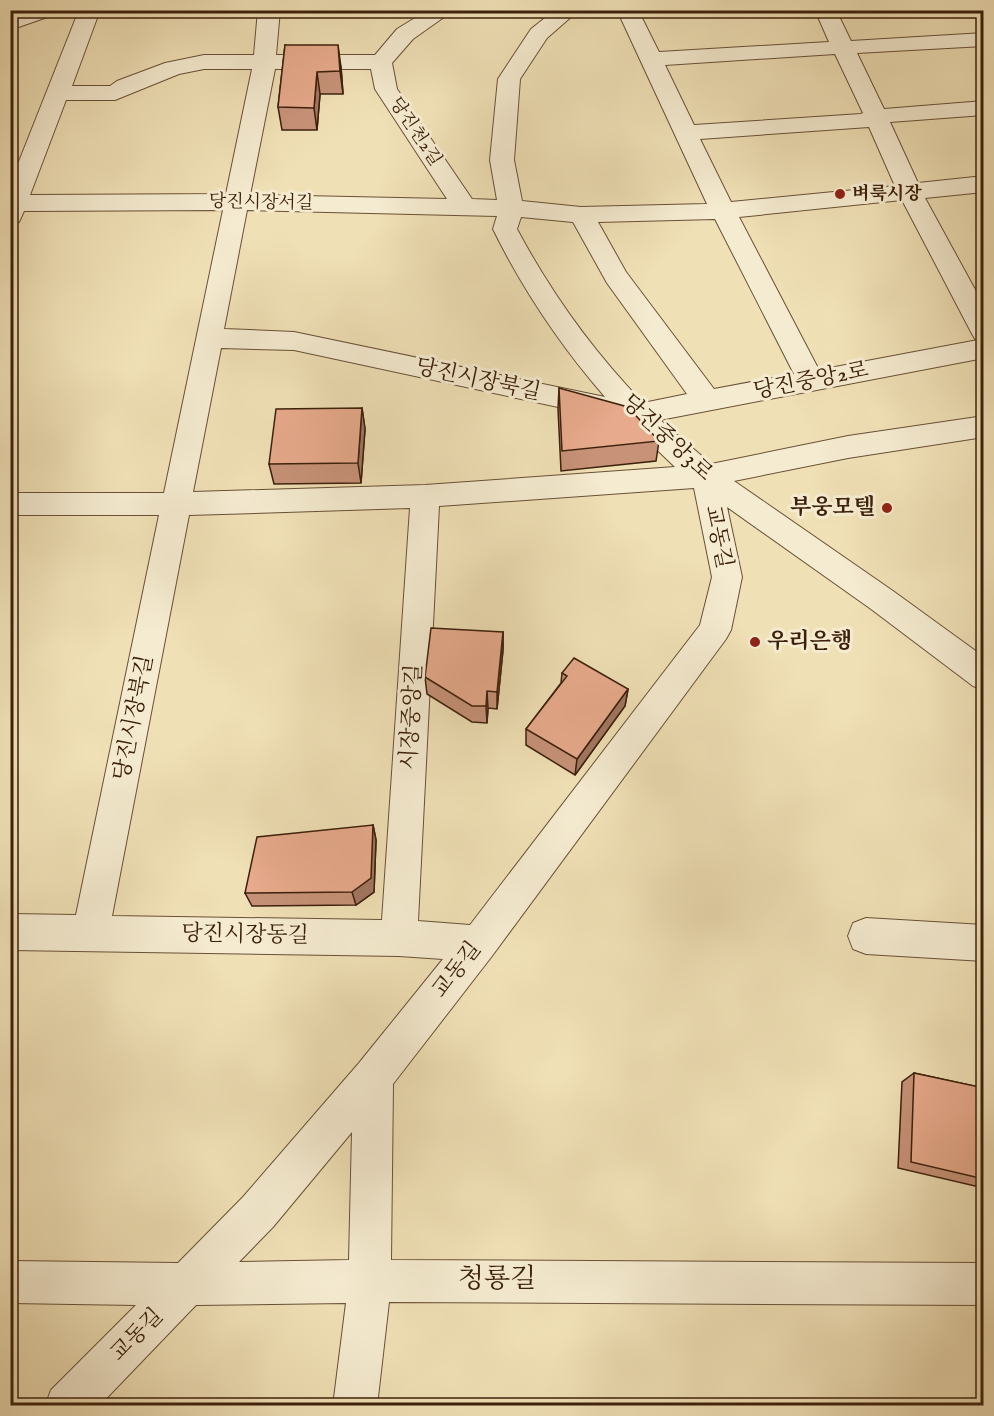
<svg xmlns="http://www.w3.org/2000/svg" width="994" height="1416" font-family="'IM FELL English','Noto Serif KR',serif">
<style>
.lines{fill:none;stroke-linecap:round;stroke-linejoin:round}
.minor-casing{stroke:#695036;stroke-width:2}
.minor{fill:#f5ebd0;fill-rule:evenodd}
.wall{fill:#c79278;stroke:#3c200b;stroke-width:1.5}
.shaded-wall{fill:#a27762;stroke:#3c200b;stroke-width:1.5}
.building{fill:#e7aa8c;stroke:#3c200b;stroke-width:1.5}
.poi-dot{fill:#8f2418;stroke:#f5ebd0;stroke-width:2}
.labels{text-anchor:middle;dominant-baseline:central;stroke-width:6;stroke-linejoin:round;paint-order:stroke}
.far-street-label{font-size:18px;fill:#3c200b;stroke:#f5ebd0}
.far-poi-label{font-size:18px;font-weight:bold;fill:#3c200b;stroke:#f5ebd0;text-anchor:start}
.street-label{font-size:22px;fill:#3c200b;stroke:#f5ebd0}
.poi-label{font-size:22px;font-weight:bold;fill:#3c200b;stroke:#f5ebd0;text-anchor:end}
.near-street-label{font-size:27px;fill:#3c200b;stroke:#f5ebd0}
</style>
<rect width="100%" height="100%" fill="#f0e0b6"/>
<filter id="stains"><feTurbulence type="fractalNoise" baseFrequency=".00333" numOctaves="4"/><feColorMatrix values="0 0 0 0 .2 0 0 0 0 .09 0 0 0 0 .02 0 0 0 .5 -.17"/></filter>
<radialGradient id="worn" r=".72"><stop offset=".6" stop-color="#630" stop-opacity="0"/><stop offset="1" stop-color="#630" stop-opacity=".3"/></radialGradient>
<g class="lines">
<defs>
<path id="minor" d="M28 10H59L56 14 10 30V17Z
M79 10H100L72 86H110L117 81 165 63 204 55H254L258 10H280L276 55H375L397 29 428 10H454L413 39 392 63 397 89 472 199 497 200 490 160 498 79 531 29 555 10H579L547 38 520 79 514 160 522 201 581 207 707 204 617 10H638L659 52 829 42 815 10H836L851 41 984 33V46L857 53 884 109 984 101V115L890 122 918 183 984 176V192L925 198 984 306V358L660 420 711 464 848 436 984 416V437L848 458 734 481 893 591 984 657V690L973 686 871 609 727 507 742 577 731 630 726 639 492 956 393 1084 391 1260 984 1263V1305L389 1302 377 1406H333L346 1303 196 1305 99 1406H45L51 1390 136 1305 10 1303V1261L178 1263 243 1197 359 1063 443 959 399 956 10 950V914L76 915 159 515H10V493H164L223 210 24 211 19 222 10 224V184ZM835 54 863 113 861 114 694 125 665 65ZM204 69H252L226 194 30 195 66 100H115L179 74ZM275 69H371L375 89 447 199 250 195ZM869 127 895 186 731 202 700 139ZM902 200 971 332 975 339 978 340 819 370 739 217ZM247 210 497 216 493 229C523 290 560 345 605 397L294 332 224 329ZM521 217 573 222 607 283 687 394 643 403C593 351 551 293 517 229ZM715 219 794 374 714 389 626 272 598 222ZM221 348 294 350 628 422 675 467 425 485 193 492ZM694 488 712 577 700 625 470 925 418 921 439 506ZM410 508 382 920 112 916 189 515ZM352 1132 349 1260 239 1262 273 1227Z
M866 918 984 925V961L866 954 853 949 848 936 853 923Z"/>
</defs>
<use href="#minor" class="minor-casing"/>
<use href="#minor" class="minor"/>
</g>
<path class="wall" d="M285 45 341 67 343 94H320L317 130H282L278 107Z
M559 388 659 441 656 461 561 471 558 409Z
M362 408 365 429 361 483 274 484 269 464Z
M503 632V650L497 709 488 708 487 723 472 722 427 694 425 677Z
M562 673 628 689 625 706 575 775 526 745V729L561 683Z
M373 825 376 840 374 892 356 905 252 906 245 893Z
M914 1073 984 1088V1183L975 1186 898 1168 902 1082Z"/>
<path class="shaded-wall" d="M338 45 341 67 343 94 340 71Z
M317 72 320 94 317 130 314 108Z
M362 408 365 429 361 483 358 463Z
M503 632V650L497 709V692Z
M628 689 625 706 575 775 577 759Z
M487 691 488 708 487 723 486 706Z
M373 825 376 840 374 892 356 905 352 892Z"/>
<path class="building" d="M285 45H338L340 71 317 72 314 108 278 107Z
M559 388 628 407 659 441 562 451Z
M362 408 358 463 269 464 276 409Z
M431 628 503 632 497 692 487 691 486 706H472L425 677Z
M574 658 628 689 577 759 526 729 567 676 562 673Z
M373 825 371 878 352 892 245 893 257 837Z
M914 1073 984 1088V1179L911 1162Z"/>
<g class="poi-dot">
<circle cx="840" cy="194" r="6"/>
<circle cx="887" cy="508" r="6"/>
<circle cx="755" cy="642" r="6"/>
</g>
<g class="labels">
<g class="far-street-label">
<text transform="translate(415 132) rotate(56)">당진천2길</text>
<text transform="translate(261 203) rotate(1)">당진시장서길</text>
</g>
<g class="far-poi-label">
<text x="852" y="194">벼룩시장</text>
</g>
<g class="street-label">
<text transform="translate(478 380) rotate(12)">당진시장북길</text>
<text transform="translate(811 381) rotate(-11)">당진중앙2로</text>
<text transform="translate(667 438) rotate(43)">당진중앙3로</text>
<text transform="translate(718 537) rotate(79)">교동길</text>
<text transform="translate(412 717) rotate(-87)">시장중앙길</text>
<text transform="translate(134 718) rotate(-79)">당진시장북길</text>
<text transform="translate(245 935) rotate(1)">당진시장동길</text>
<text transform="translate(457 970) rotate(-52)">교동길</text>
<text transform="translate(137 1335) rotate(-45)">교동길</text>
</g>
<g class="poi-label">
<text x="875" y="508">부웅모텔</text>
<text x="767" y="642" text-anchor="start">우리은행</text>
</g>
<g class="near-street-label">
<text x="497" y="1280">청룡길</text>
</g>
</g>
<rect width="994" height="1416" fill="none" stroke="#f0e0b6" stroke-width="36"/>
<rect x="12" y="12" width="970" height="1392" fill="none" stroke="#3c200b" stroke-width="3"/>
<rect x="18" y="18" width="958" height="1380" fill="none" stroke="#3c200b" stroke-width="1.5"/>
<rect width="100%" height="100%" filter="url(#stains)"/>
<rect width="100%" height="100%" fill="url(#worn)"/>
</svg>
